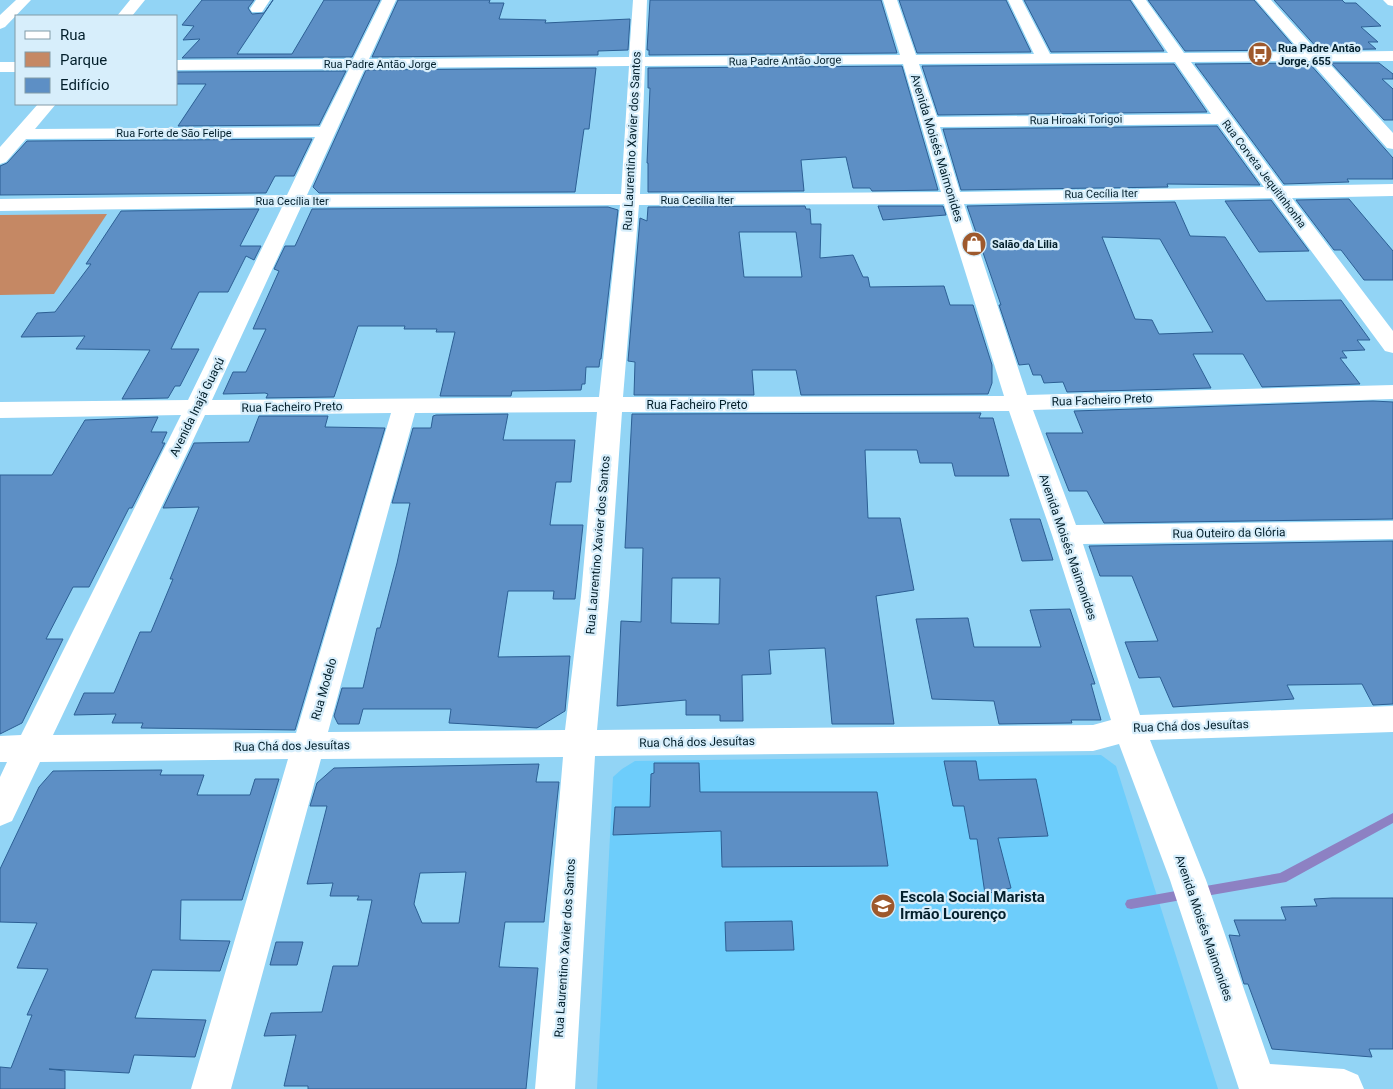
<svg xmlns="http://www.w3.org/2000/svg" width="1393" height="1089" font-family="Roboto,sans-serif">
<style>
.built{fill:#6dcdfb}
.green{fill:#c58864}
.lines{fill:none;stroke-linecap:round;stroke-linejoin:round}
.stream{fill:#8d81c3;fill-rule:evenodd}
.building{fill:#5d8fc5;stroke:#2c5f94;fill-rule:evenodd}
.minor{fill:#fff;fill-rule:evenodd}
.labels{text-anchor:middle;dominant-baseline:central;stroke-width:4.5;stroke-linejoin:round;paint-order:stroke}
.far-poi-label{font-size:11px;font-weight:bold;fill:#031f2b;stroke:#d7eefb;text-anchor:start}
.far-street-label{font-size:11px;fill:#031f2b;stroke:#d7eefb}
.street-label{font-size:12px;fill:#031f2b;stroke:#d7eefb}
.near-poi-label{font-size:15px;font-weight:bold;fill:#031f2b;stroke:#d7eefb;text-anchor:start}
</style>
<rect width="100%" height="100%" fill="#92d4f5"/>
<path class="built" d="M1101 755 1116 766 1218 1089H597L613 777 622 769 635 761Z"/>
<path class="green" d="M107 214 54 294 0 295V215Z"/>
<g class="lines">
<path class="stream" d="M1393 813V823L1286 882 1200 897 1196 896 1194 892 1196 888 1200 887 1280 873Z
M1187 889 1191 890 1193 894 1191 898 1187 899 1131 909 1127 908 1125 904 1127 900 1131 899Z"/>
</g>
<path class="building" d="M202 0H254L248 8 252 14 264 13 273 0 237 54H292L324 0H380L352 57 182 58 200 39 183 40 194 26 182 25Z
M398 0H490L489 3H504L499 19 546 20 545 23 630 19 628 50 598 51V55L372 57Z
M650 0H881L897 53 649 55V50H647Z
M899 0H1006L1031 52 917 53Z
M1024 0H1130L1164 51 1051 52Z
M1148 0H1254L1297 50 1185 51Z
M1274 0H1342L1345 3H1356L1381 26 1361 27 1378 42H1368L1376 49 1319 50Z
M1309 63 1393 158V179H1347L1349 182 1284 184 1195 64Z
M1331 63H1379L1393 74V79H1382L1393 89V120H1384Z
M1174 64 1207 112 938 115 922 66Z
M902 66 938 190 872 191 870 188H853L846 157 801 160 804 191 648 192V163H647L650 88H648V68Z
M596 68 589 129H584L575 192 319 193 313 187 366 70Z
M346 71 319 125 178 126 206 84H176V72Z
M1217 126 1260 185 1167 184 1168 187 961 190 943 129Z
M312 139 294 176H275L266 193 0 195V166L7 163 27 141Z
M1349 199 1393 251V280H1364L1341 250H1334L1296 200Z
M1271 200 1309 251 1259 252 1225 201Z
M1175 202 1190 236 1225 237 1266 301 1341 300 1370 340H1357L1365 350 1342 351 1347 358H1340L1360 384 1262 387 1243 354H1193L1211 388 1067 392 1063 382 1044 383 1041 375H1033L1029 364 1019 365 999 305H1001L967 206ZM1102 237 1160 239 1213 332 1159 334 1152 320 1135 319Z
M805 206 806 209H810L811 224H821L820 258 853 255 863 277H868L870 287 944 286 950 305H973L992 365V383L988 394 801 395 796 370H752L754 395H634L635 362 628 361 640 218 647 221 648 207ZM739 232H796L802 277H744Z
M878 206H943L946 215 883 220Z
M608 207 618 210 601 359H600L599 367H586L585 384H582L581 390 512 391 511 396H440L455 332H436L437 329H404L405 326H358L334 397 266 398 268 394 265 393 223 394 233 372H246L266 329H253L279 271 274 269 285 246H295L312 209Z
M259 209 240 246H261L254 260 246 256 228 292H199L171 349H199L180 386H175L168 398 122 399 150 350 76 349 85 336 21 337 37 313 55 312 91 264H86L121 211Z
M1373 401 1393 402V519L1104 523 1087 491H1069L1046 433H1083L1074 411Z
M981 413 979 418H993L1009 476H955L952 463H920L917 450H865L868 518H900L914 590 876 596 894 724H832L825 648 769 650 771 674 742 675 743 721H720V715H686V700L617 706 621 621 641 622 643 548H625L632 414ZM672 578H720L719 624 671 623Z
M508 414 503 440H575L571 482H556L550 525H583L575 599H553L554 591H508L498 657 570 656 565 711 537 728 449 723 451 709H363L359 724H338L334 716 342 688H363L377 628H380L397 563 410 503H392L413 428H431L433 416 436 415Z
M259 416H328L325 427 385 428 295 730 141 728 143 723H112L116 714 74 715 84 693H114L140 632H151L173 579H170L199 507 163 508 194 443 249 442Z
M158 417 151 432H167L162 443H165L132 508H129L89 587H73L46 639H63L22 723 0 734V475H52L85 420Z
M1010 519H1040L1053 560 1022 561Z
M1393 541V704L1373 705 1362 684 1287 685 1294 699 1173 707 1160 677 1139 678 1125 642 1158 641 1132 576H1100L1089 546Z
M1070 609 1095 684H1091L1101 720H1071L1072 723 999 724 994 701 932 699 916 619 968 618 974 647H1041L1030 610Z
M944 761H976L979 780 1036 779 1048 836 998 838 1011 888 985 894 977 839H970L964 806H953Z
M654 763H699L700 792H877L888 866 722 867 721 831 613 835 615 807H650L651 774 654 773Z
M539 764 536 782H559L544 922H505L499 967 538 968 526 1089H308V1086H284L296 1035 264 1036 271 1013 322 1012 333 966H358L372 900H357L359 896H330L333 883 307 884 327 806H310L317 783 334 768ZM466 872 459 923H422L414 904 420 873Z
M162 770 160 775H204L197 795H250L255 779H279L242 900H181L180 940 230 941 220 971 152 970 135 1018 206 1020 195 1057 134 1055 129 1073 49 1069 65 1071V1089H0V1067L11 1068 32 1015H27L48 969 17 968 37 923 0 922V869L39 787 53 771Z
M1332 898H1393V1049H1369L1372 1057 1272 1049 1248 984H1244L1229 935 1240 936 1234 920H1286L1281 907 1317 906 1314 899Z
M792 921 794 950 726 951 725 922Z
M276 942H303L297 965H270Z"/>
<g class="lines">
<path class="minor" d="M16 0H31L5 27 0 29V15Z
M130 0H145L132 16H117Z
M256 0H270L262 12H252L250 9Z
M382 0H396L369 59 629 57 633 0H647L645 57 900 55 883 0H897L916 55 1034 54 1008 0H1022L1050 54 1168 53 1132 0H1146L1184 53 1301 52 1256 0H1271L1318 52 1393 51V61H1327L1393 133V149L1387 148 1310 61 1191 62 1283 186 1393 184V196L1292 198 1393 331V353L1385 351 1272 198 964 204 1027 395 1393 385V399L1033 410 1076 525 1393 521V539L1083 544 1140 715 1393 706V732L1150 740 1206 880 1270 1064 1344 1069 1358 1075 1364 1089H1239L1170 880 1119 744 1093 751 595 756 575 1089H535L563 757 321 759 231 1089H191L288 759 40 762 12 821 0 826V777L7 762H0V736L21 735 181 415 0 418V402L188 400 282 207 0 211V199L287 195 315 137 26 139 6 162 0 164V147L38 104H56L35 129 320 127 349 69 176 70V60L353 59ZM1175 62 1211 114 937 117 919 64ZM903 64 941 192 640 194 645 66ZM629 66 621 194 307 195 365 68ZM1218 124 1264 187 960 192 940 127ZM944 204 1004 396 623 397 639 205ZM620 205 599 397 212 400 301 207ZM1009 411 1052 535 1111 720 1093 725 597 730 609 596 622 412ZM597 412 581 596 565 730 328 732 415 413ZM391 413 296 733 53 735 205 415Z
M1383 0H1393V6L1388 5Z
M0 62H16V72H0Z"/>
</g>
<defs>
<symbol id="bus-disc" viewBox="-11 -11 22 22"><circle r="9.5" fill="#9e592d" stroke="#d7eefb"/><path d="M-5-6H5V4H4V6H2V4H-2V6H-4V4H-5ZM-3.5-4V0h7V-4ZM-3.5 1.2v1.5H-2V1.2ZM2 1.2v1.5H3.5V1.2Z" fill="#fff"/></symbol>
<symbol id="shop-disc" viewBox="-11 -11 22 22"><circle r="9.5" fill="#9e592d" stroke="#d7eefb"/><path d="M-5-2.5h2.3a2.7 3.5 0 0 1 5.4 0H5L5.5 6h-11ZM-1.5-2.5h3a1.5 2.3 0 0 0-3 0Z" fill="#fff"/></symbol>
<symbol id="school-disc" viewBox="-11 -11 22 22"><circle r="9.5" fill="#9e592d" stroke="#d7eefb"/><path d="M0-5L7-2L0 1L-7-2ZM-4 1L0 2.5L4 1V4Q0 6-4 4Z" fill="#fff"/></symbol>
</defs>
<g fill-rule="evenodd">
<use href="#bus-disc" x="1246" y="40" width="28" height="28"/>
<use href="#shop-disc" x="960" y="230" width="28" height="28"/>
<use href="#school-disc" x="869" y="892" width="28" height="28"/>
</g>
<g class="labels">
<g class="far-poi-label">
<text x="1278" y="48">Rua Padre Antão<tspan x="1278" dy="13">Jorge, 655</tspan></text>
<text x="992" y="244">Salão da Lilia</text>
</g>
<g class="far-street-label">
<text transform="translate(785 61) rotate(-1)">Rua Padre Antão Jorge</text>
<text x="380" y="64">Rua Padre Antão Jorge</text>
<text transform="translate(1076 120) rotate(-1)">Rua Hiroaki Torigoi</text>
<text x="174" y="133">Rua Forte de São Felipe</text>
<text transform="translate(1264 174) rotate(53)">Rua Corveta Jequitinhonha</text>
<text transform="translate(1101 194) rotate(-1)">Rua Cecília Iter</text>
<text x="697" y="200">Rua Cecília Iter</text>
<text x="292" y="201">Rua Cecília Iter</text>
</g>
<g class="street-label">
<text transform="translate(632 141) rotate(-87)">Rua Laurentino Xavier dos Santos</text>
<text transform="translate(937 148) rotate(73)">Avenida Moisés Maimonides</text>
<text transform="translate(1102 400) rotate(-2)">Rua Facheiro Preto</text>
<text x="697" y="405">Rua Facheiro Preto</text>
<text transform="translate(197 407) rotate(-64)">Avenida Inajá Guaçú</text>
<text transform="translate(292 407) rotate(-1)">Rua Facheiro Preto</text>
<text transform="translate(1229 533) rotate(-1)">Rua Outeiro da Glória</text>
<text transform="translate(598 545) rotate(-85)">Rua Laurentino Xavier dos Santos</text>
<text transform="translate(1068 547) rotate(71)">Avenida Moisés Maimonides</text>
<text transform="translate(324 689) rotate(-74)">Rua Modelo</text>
<text transform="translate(1191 726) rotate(-2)">Rua Chá dos Jesuítas</text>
<text transform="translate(697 742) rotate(-1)">Rua Chá dos Jesuítas</text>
<text transform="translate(292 746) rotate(-1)">Rua Chá dos Jesuítas</text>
<text transform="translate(1204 928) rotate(71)">Avenida Moisés Maimonides</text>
<text transform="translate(565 948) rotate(-86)">Rua Laurentino Xavier dos Santos</text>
</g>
<g class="near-poi-label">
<text x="900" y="897">Escola Social Marista<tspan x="900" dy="17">Irmão Lourenço</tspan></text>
</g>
</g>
<rect x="15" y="15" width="162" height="90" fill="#d7eefb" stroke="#829ba8"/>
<rect x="25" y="31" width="25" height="8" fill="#ffffff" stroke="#829ba8"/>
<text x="60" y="40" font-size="15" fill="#031f2b">Rua</text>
<rect x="25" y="52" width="25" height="15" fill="#c58864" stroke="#829ba8"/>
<text x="60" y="65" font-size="15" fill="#031f2b">Parque</text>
<rect x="25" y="78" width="25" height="15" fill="#5d8fc5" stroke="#829ba8"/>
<text x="60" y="90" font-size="15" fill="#031f2b">Edifício</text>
</svg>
